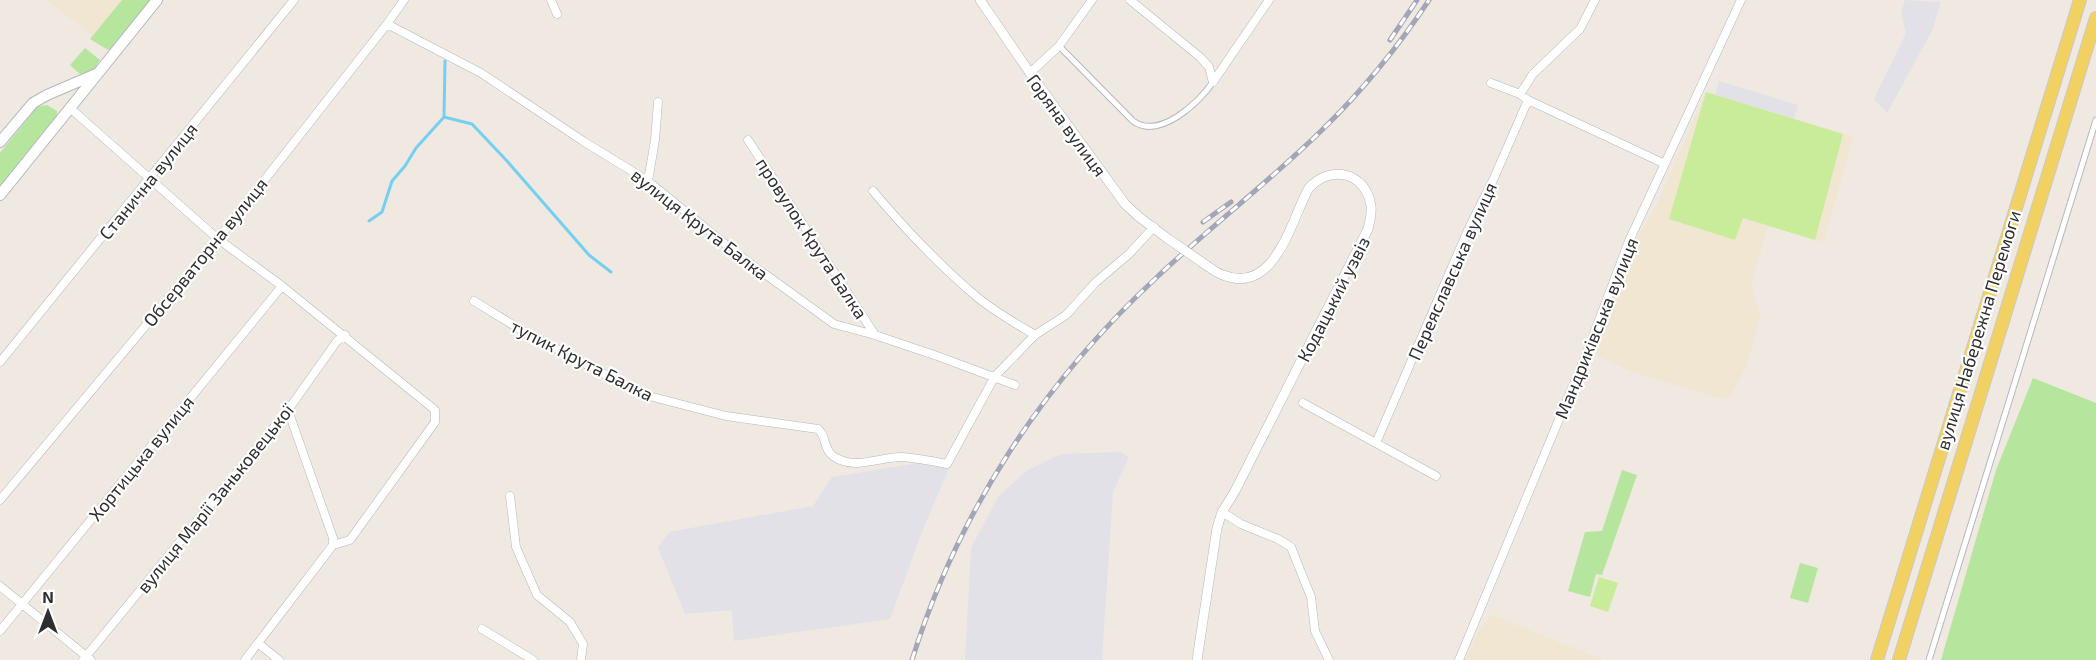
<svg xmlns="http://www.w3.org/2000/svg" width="2096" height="660" font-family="'Exo 2',sans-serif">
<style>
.industrial{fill:#e3e1e8}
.education{fill:#f0e6d1}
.green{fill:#b6e59e}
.pitch{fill:#c9ec9a}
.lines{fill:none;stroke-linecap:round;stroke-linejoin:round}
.stream{stroke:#75cff0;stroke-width:3}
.pedestrian-casing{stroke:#b4b7c1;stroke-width:7}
.minor-casing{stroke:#b4b7c1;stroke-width:9}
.tertiary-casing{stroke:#b4b7c1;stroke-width:10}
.secondary-casing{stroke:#b4b7c1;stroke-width:12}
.primary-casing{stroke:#c9c9c9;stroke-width:14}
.pedestrian{stroke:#fff;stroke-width:5}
.minor{stroke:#fff;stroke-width:8}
.tertiary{stroke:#fff;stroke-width:9}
.secondary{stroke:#fff;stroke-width:10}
.primary{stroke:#f2d163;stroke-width:12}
.rail-casing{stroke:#a3a6b8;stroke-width:5}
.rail{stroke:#fff;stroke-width:3;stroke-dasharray:9;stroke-linecap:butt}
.tertiary-bridge-casing{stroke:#b4b7c1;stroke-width:10;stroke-linecap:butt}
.tertiary-bridge{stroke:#fff;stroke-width:9}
.labels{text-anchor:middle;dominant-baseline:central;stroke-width:4.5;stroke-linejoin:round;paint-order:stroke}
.street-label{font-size:18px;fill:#2e2e2e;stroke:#fff}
</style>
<rect width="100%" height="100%" fill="#efe9e1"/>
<path class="industrial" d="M1905 0 1941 2 1932 31 1887 113 1874 99 1906 33 1901 13Z
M1719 81 1798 105 1794 119 1715 95Z
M1120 452 1129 457 1113 492 1102 660H965L971 548 998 497 1026 471 1061 454Z
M931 461 950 466 922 532 890 619 734 641 732 610 685 614 658 548 669 532 813 506 832 477Z"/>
<path class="education" d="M47 0H122L93 36Z
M1706 92 1853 137 1824 242 1768 226 1751 285 1761 315 1746 367 1730 397 1718 398 1630 371 1598 356 1595 351 1596 345 1641 231 1658 202Z
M1492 615 1601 659V660H1466L1480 628Z"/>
<path class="green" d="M122 0H152L115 46 108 50 90 39Z
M85 48 100 60 93 71 82 76 70 65Z
M47 105 57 111V118L0 188V153L37 107Z
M2033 378 2096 403V660H1941L1996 470Z
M1622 470 1637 475 1602 575 1596 574 1590 597 1568 591 1585 532 1602 531Z
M1800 563 1818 568 1808 603 1790 598Z"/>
<path class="pitch" d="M1706 92 1843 134 1815 240 1743 218 1735 240 1669 219Z
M1599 577 1618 583 1608 612 1590 606Z"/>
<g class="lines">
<path class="stream" d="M444 116 445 61
M369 221 382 212 392 181 405 166 416 148 444 117 472 124 507 161 589 255 611 272"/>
<defs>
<path id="pedestrian" d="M1059 46 1133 121C1159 140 1199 103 1213 82
M1929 660 2096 120"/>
<path id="minor" d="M551 0 557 14
M1130 0 1200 57 1209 67 1213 82
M387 24 481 73 583 141 648 181 736 253 834 324 875 335 940 357 1015 385
M1030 73 1059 46 1092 0
M1213 82 1269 0
M1491 83 1520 94 1528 100 1665 164
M1520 94 1533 74 1580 29 1595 0
M70 108 218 239 282 286 435 410V422L350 540 333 545
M748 140 875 335
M648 181 655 140 658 102
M873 191C905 229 939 265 977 297 995 312 1015 323 1035 335
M474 301 526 333 645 395 726 416 818 429C827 436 823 449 833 456 854 471 879 457 901 457 917 458 932 461 947 464L995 376 1035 335 1066 315 1096 282 1129 254 1154 227
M0 362 294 0
M1303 403 1436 476
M1376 443 1468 230 1494 178 1528 100
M510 496 516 547 537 595 570 622 583 644 581 660
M0 500 218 239 387 24 404 0
M1222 512 1241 524 1278 539 1291 547 1311 597 1315 631 1329 660
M0 586 91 660
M482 629 533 660
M0 631 282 286
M259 644 279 660
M83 660 288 410 337 341 345 335
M245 660 333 545V538L288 410
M1459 660 1587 352 1629 241 1741 0"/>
<path id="tertiary" d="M980 0 1030 73 1125 204 1139 217 1167 238
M1197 660 1217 528 1222 512 1235 491 1368 229C1370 221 1372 214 1371 206 1366 172 1330 164 1309 188 1291 219 1276 296 1223 275 1216 273 1209 267 1203 263"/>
<path id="secondary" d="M0 142 33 103 47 95 96 74
M0 195 157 0"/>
<path id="primary" d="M1877 660 2080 0
M1899 660 2096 18"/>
</defs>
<use href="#pedestrian" class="pedestrian-casing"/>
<use href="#minor" class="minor-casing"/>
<use href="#tertiary" class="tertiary-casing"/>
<use href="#secondary" class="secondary-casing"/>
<use href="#primary" class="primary-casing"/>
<use href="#pedestrian" class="pedestrian"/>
<use href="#minor" class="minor"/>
<use href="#tertiary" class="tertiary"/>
<use href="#secondary" class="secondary"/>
<use href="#primary" class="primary"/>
<defs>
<path id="rail" d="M1390 40 1417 0
M1203 222 1231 202
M912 660C958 512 1043 383 1156 278 1210 227 1269 182 1322 130 1362 91 1398 47 1429 0"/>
</defs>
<use href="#rail" class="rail-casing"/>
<use href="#rail" class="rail"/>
<defs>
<path id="tertiary-bridge" d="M1167 238 1203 263"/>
</defs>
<use href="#tertiary-bridge" class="tertiary-bridge-casing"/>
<use href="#tertiary-bridge" class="tertiary-bridge"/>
</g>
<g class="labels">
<g class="street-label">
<text transform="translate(1067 125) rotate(54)">Горяна вулиця</text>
<text transform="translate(148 181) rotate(-51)">Станична вулиця</text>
<text transform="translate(700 224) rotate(38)">вулиця Крута Балка</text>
<text transform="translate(812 238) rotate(57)">провулок Крута Балка</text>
<text transform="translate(205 252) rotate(-51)">Обсерваторна вулиця</text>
<text transform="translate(1452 271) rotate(-66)">Переяславська вулиця</text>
<text transform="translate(1333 299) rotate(-63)">Кодацький узвіз</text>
<text transform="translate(1596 328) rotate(-68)">Мандриківська вулиця</text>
<text transform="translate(1978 330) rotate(-73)">вулиця Набережна Перемоги</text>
<text transform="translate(582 360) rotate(27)">тупик Крута Балка</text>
<text transform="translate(141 458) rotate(-51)">Хортицька вулиця</text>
<text transform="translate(215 498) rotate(-51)">вулиця Марії Заньковецької</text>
</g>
</g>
<g transform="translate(48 612)" stroke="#ffffff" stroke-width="4.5" paint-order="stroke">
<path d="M0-4.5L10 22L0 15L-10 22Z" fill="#2e2e2e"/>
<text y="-9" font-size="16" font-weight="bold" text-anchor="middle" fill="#2e2e2e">N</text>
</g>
</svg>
